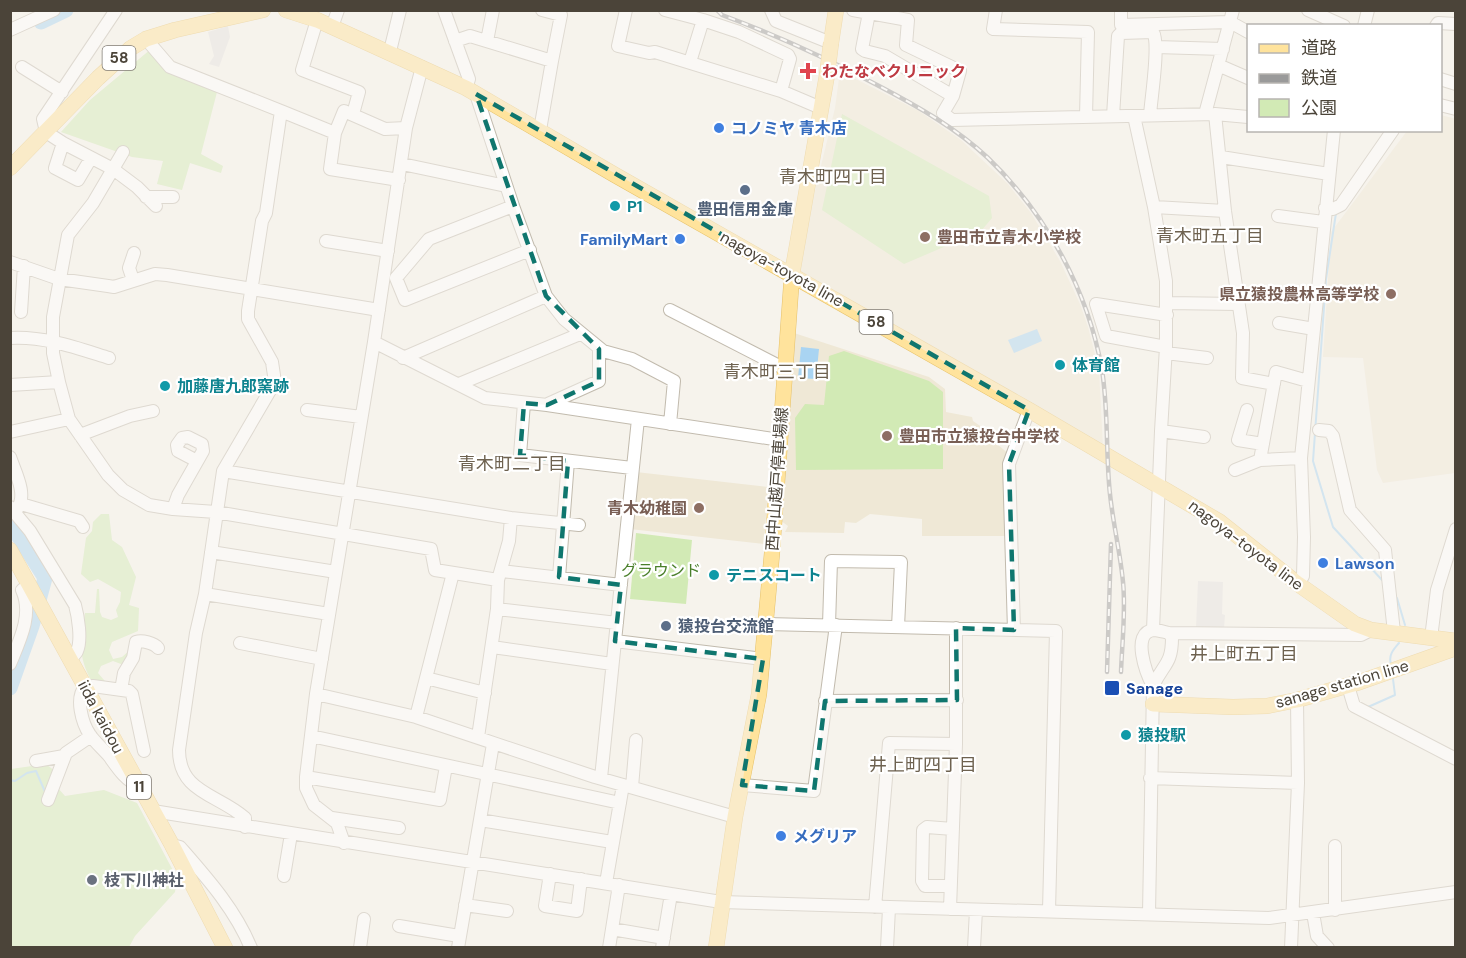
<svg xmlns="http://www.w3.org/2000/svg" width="1466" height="958" font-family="'DM Sans','Noto Sans JP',sans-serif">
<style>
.education{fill:#efe8d6}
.green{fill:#d2eab5}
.parking{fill:#e5e3e0}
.water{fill:#a9d4f2}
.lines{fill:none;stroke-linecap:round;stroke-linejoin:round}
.stream{stroke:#a9d4f2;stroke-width:2}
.river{stroke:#a9d4f2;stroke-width:15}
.minor-casing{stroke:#c2bbae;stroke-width:14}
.major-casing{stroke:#e6c16a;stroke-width:16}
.minor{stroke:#fff;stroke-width:12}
.major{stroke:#ffe39c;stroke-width:15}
.rail-casing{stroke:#9a9a9a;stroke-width:4.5}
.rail{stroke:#fff;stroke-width:2;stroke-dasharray:7;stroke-linecap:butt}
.major-bridge-casing{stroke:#e6c16a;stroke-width:16;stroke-linecap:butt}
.major-bridge{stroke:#ffe39c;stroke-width:15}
.marked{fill:none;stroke:#0f766e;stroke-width:4.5;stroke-dasharray:12 8;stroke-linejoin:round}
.health-dot{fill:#e0444e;stroke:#fff;stroke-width:2}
.shop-dot{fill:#3f7fe0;stroke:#fff;stroke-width:2}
.service-dot{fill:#5c6f8a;stroke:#fff;stroke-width:2}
.culture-dot{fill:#0f9aa8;stroke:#fff;stroke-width:2}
.education-dot{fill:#8d6e63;stroke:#fff;stroke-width:2}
.transit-dot{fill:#1a4fb4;stroke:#fff;stroke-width:2}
.worship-dot{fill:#6b7280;stroke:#fff;stroke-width:2}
.labels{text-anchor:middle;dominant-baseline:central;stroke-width:4.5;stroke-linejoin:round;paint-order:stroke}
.shield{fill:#fff;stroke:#817c74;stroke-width:1.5}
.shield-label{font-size:15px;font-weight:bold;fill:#4b4439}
.health-label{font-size:16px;font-weight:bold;fill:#be3a42;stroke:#fff;text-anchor:start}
.shop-label{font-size:16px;font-weight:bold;fill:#366cbe;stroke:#fff;text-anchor:start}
.culture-label{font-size:16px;font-weight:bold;fill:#0d838f;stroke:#fff;text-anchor:start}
.service-label{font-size:16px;font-weight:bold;fill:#4e5e75;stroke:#fff}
.education-label{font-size:16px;font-weight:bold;fill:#785e54;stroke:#fff;text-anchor:start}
.street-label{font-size:16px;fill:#4b4439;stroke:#fff}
.park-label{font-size:16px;fill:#4a7f2a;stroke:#fff}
.transit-label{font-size:16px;font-weight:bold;fill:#164399;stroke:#fff;text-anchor:start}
.worship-label{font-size:16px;font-weight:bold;fill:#5b616d;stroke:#fff;text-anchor:start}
.neighbourhood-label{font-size:18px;fill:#6e6250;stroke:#fff}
</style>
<rect width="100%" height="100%" fill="#f6f3ec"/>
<path class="education" d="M840 71 919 111 961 140 1007 183 1031 213 1060 261 1080 304 1088 327 1099 370 1103 447 800 273 797 265 835 108Z
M1441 115 1456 119 1455 473 1383 483 1377 470 1363 358 1323 357 1331 232 1407 131 1440 130Z
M794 333 929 377 945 389 946 412 972 417 973 421 989 432 991 439 1010 455 1008 536H922V519L870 514 856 523 845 522 844 533 785 532 788 526 777 518Z
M636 472 768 487 764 544 630 529Z"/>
<path class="green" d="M157 44 170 71 217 92 201 154 223 166 221 173 190 163 182 190 157 184 163 161 132 157 61 132 90 100Z
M842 114 989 196 992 218 981 231 904 264 822 210Z
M844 351 929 381 943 392V469L796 470 795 418 805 404 824 405 829 356Z
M101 514H109L112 540 122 547 136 577 129 605 139 608 138 631 112 642 109 650 113 659 122 657 130 650V661L121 664 113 661 101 666 98 673 110 687 93 684C77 655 81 645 85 613H95L97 589H99L100 612 102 617 111 620 118 617 116 610 120 602 121 592 98 579 90 582 81 574 86 538 92 531 93 522Z
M636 533 692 540 686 604 630 599Z
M46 764 56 772 57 787 65 796 104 790 137 803 177 878 175 892 135 936 129 947 11 948V769Z"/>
<path class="parking" d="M228 26 230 37 219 67 209 64 214 56 208 32Z
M1198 581 1223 582 1222 614 1225 615 1224 628 1196 627Z"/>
<path class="water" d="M1037 329 1042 341 1014 353 1008 340Z
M801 347 819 349 816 379 798 378Z"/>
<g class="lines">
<path class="stream" d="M1336 213 1326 279 1313 461 1333 527 1382 580
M1397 598 1405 625
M1391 664C1388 655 1394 649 1399 643
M1368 707 1395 695 1393 679
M10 780 15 781 27 773 36 771 46 794"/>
<path class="river" d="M41 22 66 10
M10 523 45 578 32 626 10 688"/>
<defs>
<path id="minor" d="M444 10 469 79 466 88
M542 10 561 15 552 61
M626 10 618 46 649 53 655 52 781 91 821 108
M665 10 703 20 690 62
M771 10 776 21 831 43
M853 10 908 20 906 45 960 71 953 96 943 113 952 120 1215 114 1248 117
M996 10 993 29 1088 32 1086 117
M1121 10V25L1230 22 1248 32
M1308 10 1344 26
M869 13 862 49 865 51 885 56 953 96
M317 20 302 70 359 92 353 114
M703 20 739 32 788 55 790 59 781 91
M1364 26 1368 10
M1436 26 1438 23 1456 24
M332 27 338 10
M10 30 54 10
M146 39 170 67 281 111
M455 41 470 36 552 61 540 130
M487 41 493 10
M1156 47 1223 49
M390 51 400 10
M1218 65 1248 78
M22 67 62 92
M1440 79 1456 84
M476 94 513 206 546 296 564 319 603 351 632 359 674 381 670 424
M1440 105 1456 109
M1205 114 1233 10
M1215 114 1225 211 1243 333 1242 378 1274 384
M1113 116 1118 36 1121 33 1153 32C1160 44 1151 99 1150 115
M1134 116 1154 207 1166 281V347L1161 431 1153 630
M63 143 55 168 78 180 91 158
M123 152 113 169 137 187 156 206
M1221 157 1329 174
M402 164 506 186
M399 180 330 169 335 133 344 111 385 129 406 128
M146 197H173
M513 206 429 239 396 278 405 300 530 250
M1154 207 1225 211
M1325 208 1333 209 1341 205 1393 130
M1278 216 1323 222
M326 241 388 251
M10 262 59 279 108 286 114 287 155 274 167 275 379 310
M133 280 129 268 134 253
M1167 303 1238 304
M670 310 785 369
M21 312 24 266
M1279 323 1314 329
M10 338C45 336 77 348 109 358
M374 342 485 398 547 405 780 440
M1166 347 1106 336 1096 304 1167 315
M1166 353 1207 358
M403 358 546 296
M59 382 53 353V317L68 235 93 203 113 169 63 143 46 132 43 119 116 10
M459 384 580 334
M10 385 59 382 69 419 108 475 123 490 149 505 173 509 216 512 431 549 435 570 498 580
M524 403 520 455 632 468
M548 404 599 381V349
M307 410 361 417
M1247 410 1238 440 1263 444
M638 419 615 641 763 659
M1319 430 1329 431 1333 436 1350 510 1385 550 1394 632
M1161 431 1204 437
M10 432 69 419
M80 435 130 416 153 411
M10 457C15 472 28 495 17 509
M1301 458 1260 460 1276 372 1308 381
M1235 470 1260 460
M223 471 511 518 579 525
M21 504 79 521 83 527
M10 507 30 531 75 605C78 616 82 640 77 651 76 654 73 656 70 659
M173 509 178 495 203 451 202 444 188 437 182 438 177 445 178 451 197 461
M211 552 336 572
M502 571 621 585
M559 577 568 461
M1298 584 1303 576 1304 537 1301 458 1334 130
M205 594 196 633 179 750C179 793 218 794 245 818V827
M497 609 617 623
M329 614 205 594 223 471 275 382 272 362 248 319V311L262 221 266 213 281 111 335 133
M766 624 1056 631 1049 911
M829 625 831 561 901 562 898 627
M1014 630 1009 464 1029 410
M1431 638 1437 590 1456 529
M240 643 322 659
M492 647 612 664
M10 664C20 640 33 614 22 590L29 584
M426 678 485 693
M1153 686C1163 664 1172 665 1172 638L1169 633
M1348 686 1354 706 1456 759
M121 690 124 673 133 658 136 642C142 640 154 643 158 648
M316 694 416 717 595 777 735 817
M825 701 957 700
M416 717 453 573
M311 736 620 803
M478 737 497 609 498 580 509 541 511 518
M36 761 64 756
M306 777 440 800 446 766
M601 778 615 641
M1150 778 1298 783
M138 785C125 780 117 767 109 756 103 749 95 742 90 735 82 723 75 698 85 687L93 686 129 691 132 694 144 751
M742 785 814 791 836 625
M632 787 636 740
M48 800 66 753 91 736
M153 811 721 902 1269 918 1456 892
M332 818 399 828
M480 820 612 842
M344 843 337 823 314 805 306 788V777L316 694 374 342 406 128 422 67
M172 845 180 847C207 878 235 909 251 948
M550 874 545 906 577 911 581 879
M284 876 291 834
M606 883 623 785
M950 886H925L922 881 923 830 927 827 953 829
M465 905 507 911
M875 907 889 743 956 744
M950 909 956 744V628
M1335 910V846
M1313 913 1317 936 1328 948
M1149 914 1153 686C1147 675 1130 632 1154 630 1158 630 1164 632 1169 633L1361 635 1371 630
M399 926 459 936
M612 929 664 938
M360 948 364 919
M458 948 493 744
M609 948 619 885
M662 948 671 894
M887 948 889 908
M974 948 976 910
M1291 948 1298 783 1297 700"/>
<path id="major" d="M286 10 317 20 466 88 615 175 1029 410 1220 522 1298 584 1355 624 1371 630 1456 641
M831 43 836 10
M10 168 98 78 131 48 146 39 175 30 263 10
M10 550 172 845 225 948
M1153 704 1233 707 1267 706 1297 700 1360 682 1456 648
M716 948 735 817 759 694 772 553 792 274 827 75"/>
</defs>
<use href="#minor" class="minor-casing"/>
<use href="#major" class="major-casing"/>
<use href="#minor" class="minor"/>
<use href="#major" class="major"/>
<defs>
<path id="rail" d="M717 10 722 15C776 35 828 59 879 86 917 106 956 128 988 158 1046 214 1088 290 1102 370 1108 408 1106 445 1109 483 1111 516 1120 549 1123 582 1126 611 1122 643 1121 672
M1107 672 1111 544"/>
</defs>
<use href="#rail" class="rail-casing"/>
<use href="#rail" class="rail"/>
<defs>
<path id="major-bridge" d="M827 75 831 43"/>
</defs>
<use href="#major-bridge" class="major-bridge-casing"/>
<use href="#major-bridge" class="major-bridge"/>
</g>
<path d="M0 0H1466V958H0ZM476 94 1029 410 1009 464 1014 630 956 628 957 700 825 701 814 791 742 785 763 659 615 641 621 585 559 577 568 461 520 455 524 403 547 405 599 381V349L546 296Z" fill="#f6f3ec" fill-opacity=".55" fill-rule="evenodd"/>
<path class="marked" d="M476 94 1029 410 1009 464 1014 630 956 628 957 700 825 701 814 791 742 785 763 659 615 641 621 585 559 577 568 461 520 455 524 403 547 405 599 381V349L546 296Z"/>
<path class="health-dot" d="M805 62h6v6h6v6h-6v6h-6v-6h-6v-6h6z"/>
<g class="shop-dot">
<circle cx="719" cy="128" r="6"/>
<circle cx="680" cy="239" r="6"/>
<circle cx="1323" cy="563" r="6"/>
<circle cx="781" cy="836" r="6"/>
</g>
<g class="service-dot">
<circle cx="745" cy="190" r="6"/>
<circle cx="666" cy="626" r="6"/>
</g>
<g class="culture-dot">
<circle cx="615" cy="206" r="6"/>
<circle cx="1060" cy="365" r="6"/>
<circle cx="165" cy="386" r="6"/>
<circle cx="714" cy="575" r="6"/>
<circle cx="1126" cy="735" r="6"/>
</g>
<g class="education-dot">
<circle cx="925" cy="237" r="6"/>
<circle cx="1391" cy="294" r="6"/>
<circle cx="887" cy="436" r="6"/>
<circle cx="699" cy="508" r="6"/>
</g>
<rect class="transit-dot" x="1104" y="680" width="16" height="16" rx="3"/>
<circle class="worship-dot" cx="92" cy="880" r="6"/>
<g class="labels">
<g class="shield">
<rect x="102.5" y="46" width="33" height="24" rx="4.5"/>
<rect x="859.5" y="310" width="33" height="24" rx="4.5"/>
<rect x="127" y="775" width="24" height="24" rx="4.5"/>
</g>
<g class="shield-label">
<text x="119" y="58">58</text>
<text x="876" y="322">58</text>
<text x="139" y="787">11</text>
</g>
<g class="health-label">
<text x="822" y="71">わたなべクリニック</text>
</g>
<g class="shop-label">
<text x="731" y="128">コノミヤ 青木店</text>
<text x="668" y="239" text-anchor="end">FamilyMart</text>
<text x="1335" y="563">Lawson</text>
<text x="793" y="836">メグリア</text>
</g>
<g class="culture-label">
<text x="627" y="206">P1</text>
<text x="1072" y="365">体育館</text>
<text x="177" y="386">加藤唐九郎窯跡</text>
<text x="726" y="575">テニスコート</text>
<text x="1138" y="735">猿投駅</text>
</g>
<g class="service-label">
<text x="745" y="209">豊田信用金庫</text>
<text x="678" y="626" text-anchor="start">猿投台交流館</text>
</g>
<g class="education-label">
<text x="937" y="237">豊田市立青木小学校</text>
<text x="1379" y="294" text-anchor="end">県立猿投農林高等学校</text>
<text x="899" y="436">豊田市立猿投台中学校</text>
<text x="687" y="508" text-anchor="end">青木幼稚園</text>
</g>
<g class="street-label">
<text transform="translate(782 269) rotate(29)">nagoya-toyota line</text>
<text transform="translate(777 479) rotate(-86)">西中山越戸停車場線</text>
<text transform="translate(1246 545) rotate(37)">nagoya-toyota line</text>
<text transform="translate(1342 684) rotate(-16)">sanage station line</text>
<text transform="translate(101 717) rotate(62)">iida kaidou</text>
</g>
<g class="park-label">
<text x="661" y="570">グラウンド</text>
</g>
<g class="transit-label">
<text x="1126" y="688">Sanage</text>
</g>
<g class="worship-label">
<text x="104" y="880">枝下川神社</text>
</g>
<g class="neighbourhood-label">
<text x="833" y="177">青木町四丁目</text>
<text x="1210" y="236">青木町五丁目</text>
<text x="777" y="372">青木町三丁目</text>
<text x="512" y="464">青木町二丁目</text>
<text x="1244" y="654">井上町五丁目</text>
<text x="923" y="765">井上町四丁目</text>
</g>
</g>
<rect width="1466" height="958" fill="none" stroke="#4b4439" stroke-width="24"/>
<rect x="1247" y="24" width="195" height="108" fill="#ffffff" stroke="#b7b4b0" stroke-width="1.5"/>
<rect x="1259" y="44" width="30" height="9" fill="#ffe39c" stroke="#b7b4b0" stroke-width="1.5"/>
<text x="1301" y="54" font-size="18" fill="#4b4439">道路</text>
<rect x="1259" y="74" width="30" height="9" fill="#9a9a9a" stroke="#b7b4b0" stroke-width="1.5"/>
<text x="1301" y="84" font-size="18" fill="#4b4439">鉄道</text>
<rect x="1259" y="99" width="30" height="18" fill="#d2eab5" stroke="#b7b4b0" stroke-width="1.5"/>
<text x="1301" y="114" font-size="18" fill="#4b4439">公園</text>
</svg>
